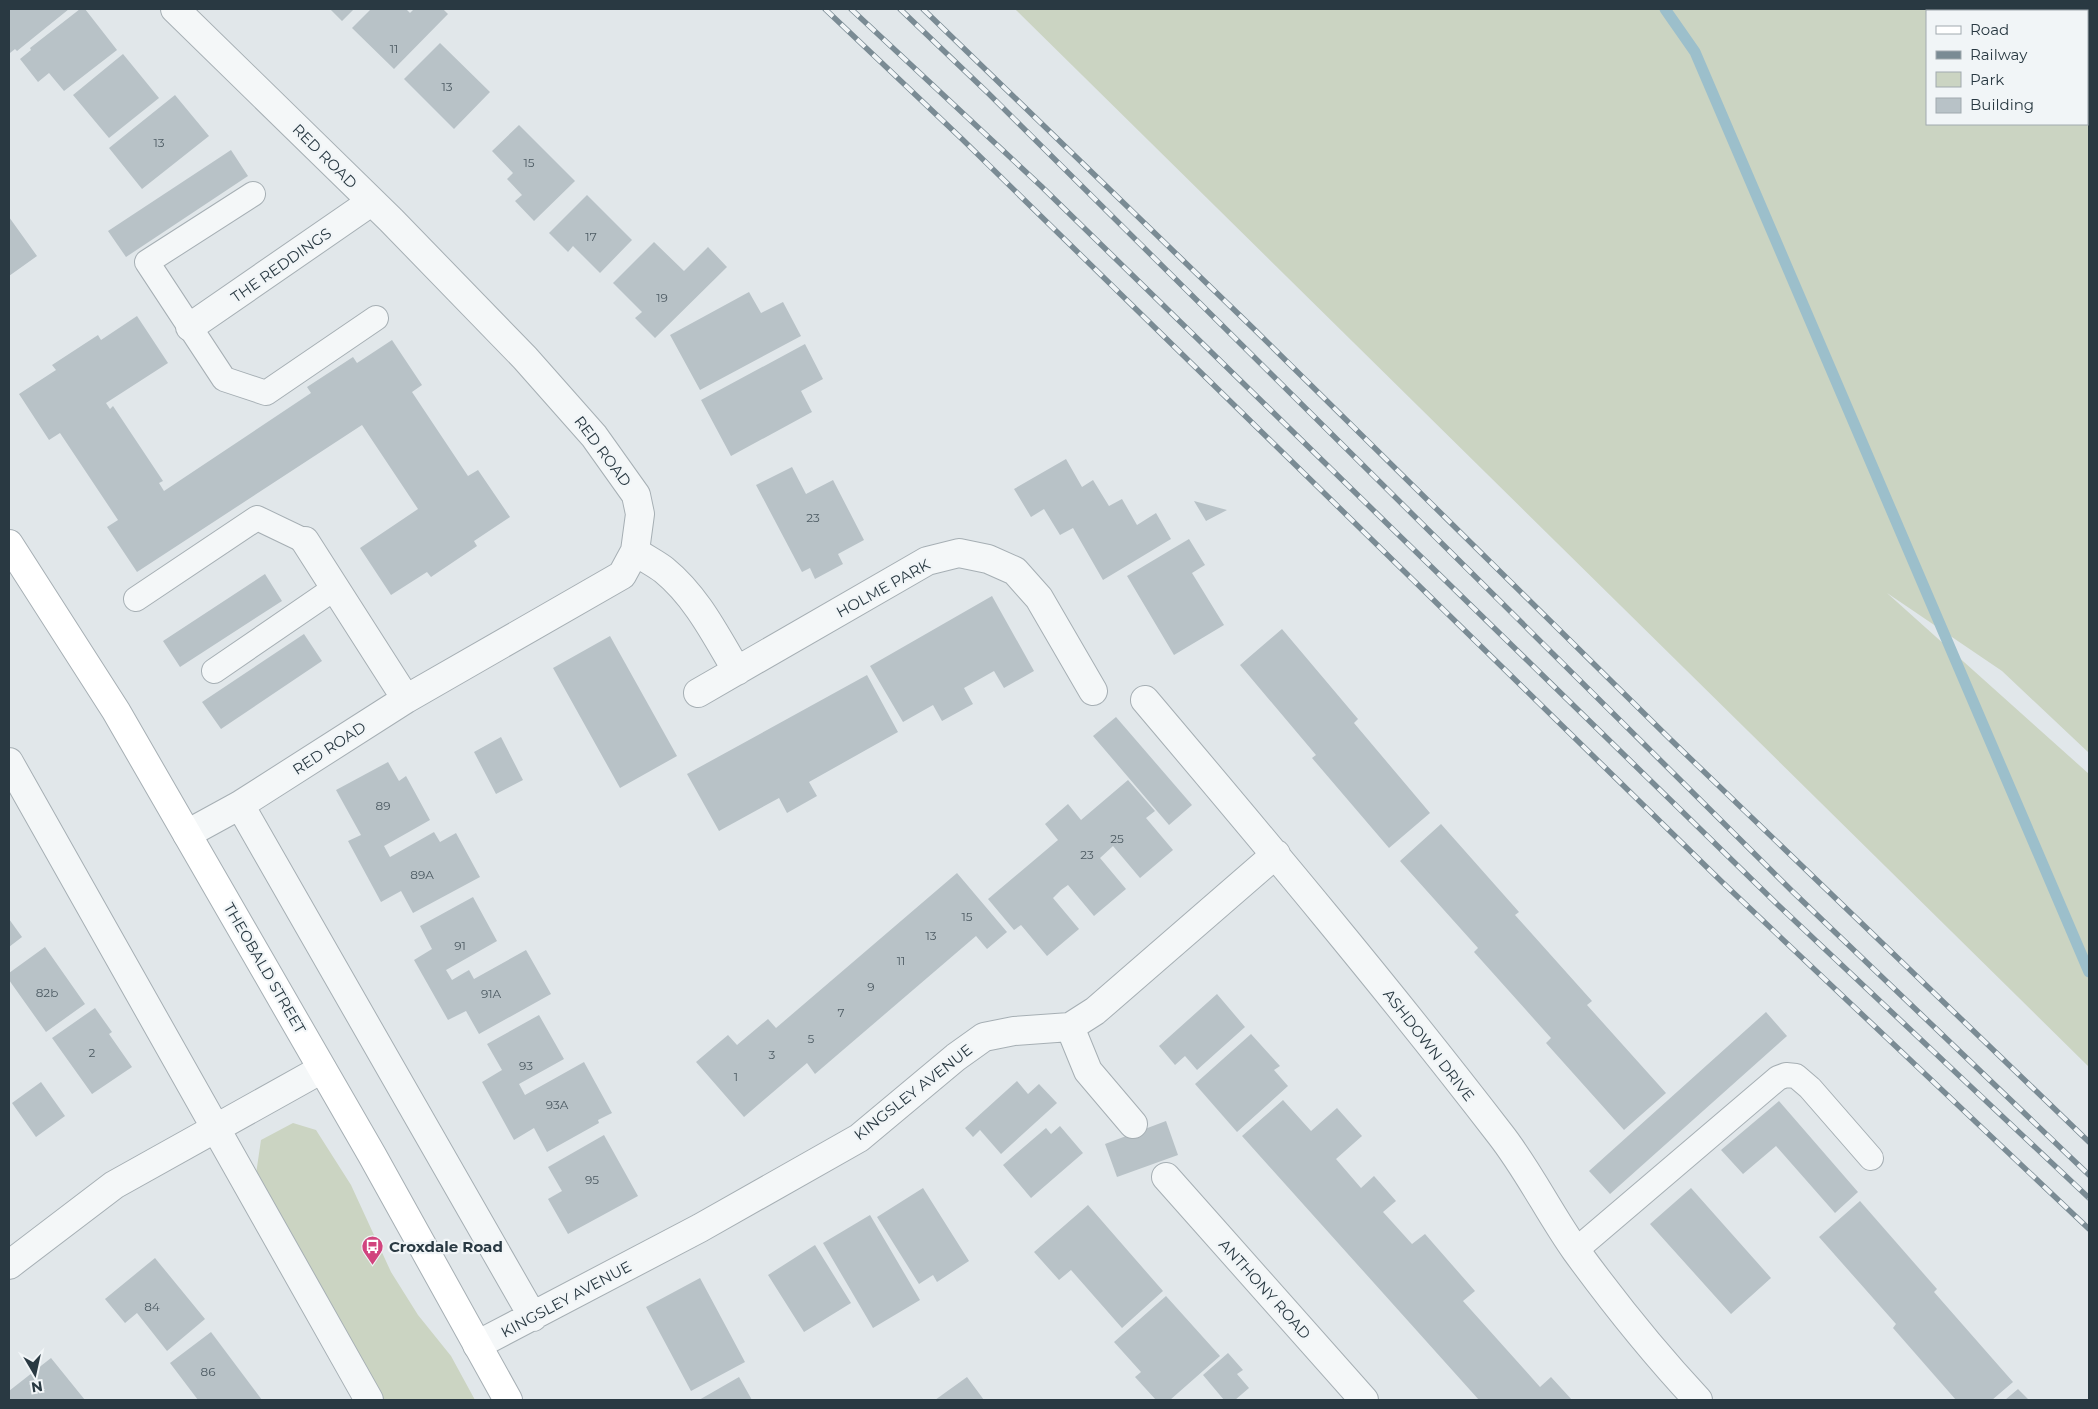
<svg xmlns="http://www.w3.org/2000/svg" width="2098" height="1409" font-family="Montserrat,sans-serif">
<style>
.green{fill:#cbd4c2;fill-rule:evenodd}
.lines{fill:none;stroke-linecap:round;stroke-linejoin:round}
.stream{stroke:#9cbfcb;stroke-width:11}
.building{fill:#b8c2c7}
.lane-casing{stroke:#a6afb4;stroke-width:26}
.street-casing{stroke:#a6afb4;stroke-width:30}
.secondary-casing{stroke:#a6afb4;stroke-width:30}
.lane{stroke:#f4f7f8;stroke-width:24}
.street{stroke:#f4f7f8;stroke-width:28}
.secondary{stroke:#fff;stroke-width:28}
.rail-casing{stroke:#7a8b94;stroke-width:5.5}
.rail{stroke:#f1f5f7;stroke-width:4;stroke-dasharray:11;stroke-linecap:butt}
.labels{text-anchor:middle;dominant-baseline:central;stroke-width:4.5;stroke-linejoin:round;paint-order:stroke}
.number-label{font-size:12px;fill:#4d5b63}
.street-label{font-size:15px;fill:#293942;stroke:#f1f5f7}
.poi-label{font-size:15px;font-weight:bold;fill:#293942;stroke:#f1f5f7;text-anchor:start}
</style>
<rect width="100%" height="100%" fill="#e1e7ea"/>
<path class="green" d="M1015 9H2089V753L2002 671 1887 593 2089 774V1067ZM2087 11V124H1927V11Z
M293 1123 316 1130 351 1185 391 1272 418 1315 451 1356 475 1400H383L256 1174 261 1140Z"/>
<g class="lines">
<path class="stream" d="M1665 9 1695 52 2089 972"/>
</g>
<path class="building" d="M9 9H69L17 51 15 49 10 53 9 51Z
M80 9H85L117 50 64 91 49 73 38 82 20 59 31 50 30 48Z
M330 9H354L342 21Z
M371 9H406L410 13 414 9H443L448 14 394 69 352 28Z
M440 43 490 92 454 129 404 79Z
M123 54 159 98 109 138 73 95Z
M175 95 209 136 142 189 109 148Z
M519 125 575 181 534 221 515 201 522 195 507 179 513 173 492 151Z
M231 150 248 176 126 257 108 231Z
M587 195 632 240 600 273 573 246 568 252 549 233Z
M9 217 37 256 9 276Z
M654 242 684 271 708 247 727 267 655 338 635 318 642 312 613 283Z
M749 292 761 313 783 302 801 336 700 390 670 335Z
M137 316 168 363 106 403 110 409 113 406 163 481 159 483 164 491 311 393 307 387 353 357 357 363 392 340 422 385 412 392 468 476 478 470 510 517 474 541 477 546 431 577 427 572 391 595 360 548 418 509 362 425 137 572 107 527 118 520 60 433 49 440 19 394 56 370 52 365 98 335 101 340Z
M805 344 823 379 801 391 812 412 731 456 701 400Z
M1066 459 1082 487 1093 480 1109 506 1122 499 1137 525 1156 513 1171 539 1103 580 1073 528 1060 535 1044 509 1031 517 1014 489Z
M792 467 806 494 833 480 864 540 838 554 843 564 815 579 810 568 802 572 756 485Z
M1194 501 1227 510 1206 521Z
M1189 539 1205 565 1192 573 1224 625 1174 655 1127 576Z
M265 574 282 601 180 667 163 641Z
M992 596 1034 671 1004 688 994 671 964 688 973 704 942 721 933 705 903 722 870 666Z
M1282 629 1358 719 1354 723 1430 813 1389 848 1312 758 1316 755 1240 665Z
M304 634 322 661 221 729 202 702Z
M610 636 677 756 620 788 553 668Z
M867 675 898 732 809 782 817 796 787 813 779 798 719 831 687 774Z
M1116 717 1192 805 1169 825 1093 736Z
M501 737 523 780 496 794 474 752Z
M388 762 399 781 406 776 430 820 384 846 390 857 434 832 440 842 456 833 480 877 413 913 401 891 381 902 348 841 361 835 336 790Z
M1128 780 1155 811 1146 818 1173 850 1140 878 1113 846 1100 858 1126 889 1094 916 1068 885 1061 890 1053 898 1079 929 1047 956 1021 925 1014 930 988 899 1058 840 1045 824 1068 804 1081 820Z
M1441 824 1519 912 1515 915 1592 1001 1587 1005 1666 1093 1624 1130 1546 1043 1551 1038 1474 952 1478 948 1400 861Z
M957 873 1007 932 987 949 976 936 815 1074 807 1063 744 1117 696 1062 728 1035 737 1045 768 1019 776 1028Z
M473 897 497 941 446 970 452 980 469 970 474 979 526 950 551 994 479 1034 466 1011 448 1020 414 960 432 949 420 926Z
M9 919 22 937 9 947Z
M45 947 85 1004 46 1032 9 980V973Z
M1217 994 1245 1027 1197 1070 1185 1056 1175 1065 1159 1046Z
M95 1008 112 1032 109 1034 132 1067 92 1094 52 1038Z
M1766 1012 1787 1036 1610 1194 1589 1171Z
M539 1015 564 1059 519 1084 525 1095 584 1062 612 1113 598 1120 599 1123 547 1152 534 1128 514 1140 482 1082 502 1070 487 1044Z
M1251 1034 1280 1066 1274 1070 1288 1086 1237 1132 1195 1084Z
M1017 1081 1028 1094 1039 1084 1057 1103 1001 1154 980 1130 973 1137 965 1128Z
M41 1082 65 1116 36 1137 12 1103Z
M1283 1100 1311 1131 1337 1108 1362 1136 1336 1159 1361 1188 1374 1176 1396 1201 1383 1212 1412 1244 1425 1234 1475 1291 1463 1301 1489 1330 1540 1387 1551 1377 1572 1400H1479L1242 1136Z
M1779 1101 1858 1192 1835 1213 1776 1146 1743 1174 1721 1150Z
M1166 1121 1178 1155 1117 1177 1105 1144Z
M1060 1126 1083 1153 1031 1198 1003 1165 1046 1128 1051 1134Z
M604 1135 638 1196 568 1234 548 1199 562 1191 548 1167Z
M923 1188 969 1261 937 1282 933 1275 919 1284 877 1217Z
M1691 1188 1771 1278 1731 1314 1650 1224Z
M1860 1201 1937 1289 1934 1292 2013 1382 1992 1400H1956L1893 1328 1896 1324 1819 1237Z
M1088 1205 1163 1291 1122 1328 1071 1270 1059 1280 1034 1252Z
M870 1215 920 1300 873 1328 823 1243Z
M815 1245 851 1303 804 1332 768 1275Z
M155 1258 205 1319 167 1351 137 1313 125 1323 105 1299Z
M700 1278 745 1362 691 1391 646 1307Z
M1166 1296 1220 1356 1170 1400H1156L1135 1377 1141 1372 1114 1342Z
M211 1332 262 1400H198L170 1363Z
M1228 1353 1243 1370 1237 1374 1249 1388 1235 1400H1224L1203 1375Z
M51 1358 85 1400H9V1391Z
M739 1377 752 1400H699Z
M967 1377 984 1400H935Z
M2018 1389 2029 1400H2005Z"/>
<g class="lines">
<defs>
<path id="lane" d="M253 194 147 262 224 379 266 393 376 318
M136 599 257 518 305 541
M214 671 335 588
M1576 1250 1778 1078 1786 1075 1796 1076 1810 1088 1871 1158"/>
<path id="street" d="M175 9 391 220 525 358 594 436 636 495 640 514 635 551 622 575 406 699 240 805 187 834
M190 327 371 202
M305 541 406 699
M635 551C644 558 655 563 664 570 697 597 716 636 737 671
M698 693 927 561 959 553 988 559 1015 571 1039 598 1093 691
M1145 700C1266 843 1386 986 1500 1134 1529 1171 1549 1213 1576 1251 1614 1303 1654 1353 1698 1400
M9 762 369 1400
M240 805 533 1317
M1070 1027 1088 1071 1133 1124
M1166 1177 1364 1400
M9 1265 114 1185 322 1069
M477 1345 700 1228 859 1138 956 1057 984 1037 1014 1031 1070 1027 1095 1011 1276 854"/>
<path id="secondary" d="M9 544 116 711 372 1155 508 1400"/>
</defs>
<use href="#lane" class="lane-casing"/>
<use href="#street" class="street-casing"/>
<use href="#secondary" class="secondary-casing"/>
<use href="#lane" class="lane"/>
<use href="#street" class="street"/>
<use href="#secondary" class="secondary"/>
<defs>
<path id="rail" d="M825 9 962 139 1722 882 2089 1229
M851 9 1041 186 1778 905 2089 1198
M900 9 989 94 1792 891 2089 1175
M923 9 1255 330 1670 739 2089 1142"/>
</defs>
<use href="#rail" class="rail-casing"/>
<use href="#rail" class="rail"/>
</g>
<defs>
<symbol id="bus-pin" viewBox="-11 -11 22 30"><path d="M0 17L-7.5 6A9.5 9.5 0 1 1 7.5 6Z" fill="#d1447e" stroke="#f1f5f7"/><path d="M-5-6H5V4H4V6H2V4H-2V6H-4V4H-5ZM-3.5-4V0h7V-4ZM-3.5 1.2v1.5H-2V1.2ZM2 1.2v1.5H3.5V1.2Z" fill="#fff"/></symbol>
</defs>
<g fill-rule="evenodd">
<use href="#bus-pin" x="360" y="1234" width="25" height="34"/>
</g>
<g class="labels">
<g class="number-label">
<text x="394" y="48">11</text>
<text x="447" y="86">13</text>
<text x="159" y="142">13</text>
<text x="529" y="162">15</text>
<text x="591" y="236">17</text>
<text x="662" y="297">19</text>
<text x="813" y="517">23</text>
<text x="383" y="805">89</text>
<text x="1117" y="838">25</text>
<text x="1087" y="854">23</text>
<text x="422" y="874">89A</text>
<text x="967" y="916">15</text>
<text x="931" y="935">13</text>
<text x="460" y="945">91</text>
<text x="901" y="960">11</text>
<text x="871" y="986">9</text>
<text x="47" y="992">82b</text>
<text x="491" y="993">91A</text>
<text x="841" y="1012">7</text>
<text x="811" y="1038">5</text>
<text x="92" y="1052">2</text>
<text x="772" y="1054">3</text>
<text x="526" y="1065">93</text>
<text x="736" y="1076">1</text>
<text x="557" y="1104">93A</text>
<text x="592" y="1179">95</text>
<text x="152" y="1306">84</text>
<text x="208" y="1371">86</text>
</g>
<g class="street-label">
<text transform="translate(325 156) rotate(45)">RED ROAD</text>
<text transform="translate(281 265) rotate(-35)">THE REDDINGS</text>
<text transform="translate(603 451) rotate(53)">RED ROAD</text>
<text transform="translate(883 588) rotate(-29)">HOLME PARK</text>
<text transform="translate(329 748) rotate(-33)">RED ROAD</text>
<text transform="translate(265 968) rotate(60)">THEOBALD STREET</text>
<text transform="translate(1429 1045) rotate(52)">ASHDOWN DRIVE</text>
<text transform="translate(913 1092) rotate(-38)">KINGSLEY AVENUE</text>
<text transform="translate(1265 1289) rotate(48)">ANTHONY ROAD</text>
<text transform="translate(566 1299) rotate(-28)">KINGSLEY AVENUE</text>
</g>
<g class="poi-label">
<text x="389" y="1246">Croxdale Road</text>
</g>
</g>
<rect width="2098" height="1409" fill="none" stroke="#293942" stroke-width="20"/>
<rect x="1926" y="10" width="162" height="115" fill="#f1f5f7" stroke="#a1aaaf"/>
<rect x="1936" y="26" width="25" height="8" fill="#ffffff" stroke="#a1aaaf"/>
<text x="1970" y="35" font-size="15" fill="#293942">Road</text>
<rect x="1936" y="51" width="25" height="8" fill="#7a8b94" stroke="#a1aaaf"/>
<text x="1970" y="60" font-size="15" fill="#293942">Railway</text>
<rect x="1936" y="72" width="25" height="15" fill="#cbd4c2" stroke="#a1aaaf"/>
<text x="1970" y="85" font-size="15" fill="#293942">Park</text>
<rect x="1936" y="98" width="25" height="15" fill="#b8c2c7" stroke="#a1aaaf"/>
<text x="1970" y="110" font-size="15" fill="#293942">Building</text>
<g transform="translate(35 1374) rotate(171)" stroke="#f1f5f7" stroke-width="4" paint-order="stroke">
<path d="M0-4L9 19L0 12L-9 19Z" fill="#293942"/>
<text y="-8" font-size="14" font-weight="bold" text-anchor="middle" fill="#293942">N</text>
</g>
</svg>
